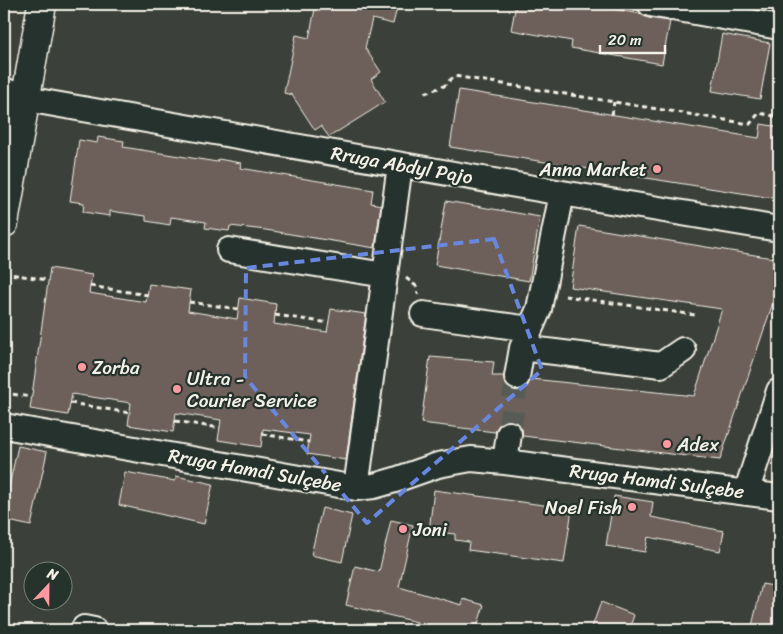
<svg xmlns="http://www.w3.org/2000/svg" width="783" height="634" font-family="Sriracha,sans-serif">
<style>
.building{fill:#6d615a;stroke:#f4f1e8}
.lines{fill:none;stroke-linecap:round;stroke-linejoin:round}
.minor-tunnel{stroke:#575b54;stroke-width:24;stroke-dasharray:24 12;stroke-linecap:butt}
.minor-casing{stroke:#f4f1e8;stroke-width:28}
.major-casing{stroke:#f4f1e8;stroke-width:31}
.path{stroke:#f4f1e8;stroke-width:3;stroke-dasharray:5 4;stroke-linecap:butt}
.minor{stroke:#26332d;stroke-width:24}
.major{stroke:#26332d;stroke-width:28}
.marked{fill:none;stroke:#6887de;stroke-width:4;stroke-dasharray:10 6;stroke-linejoin:round}
.poi-dot{fill:#ff9aa2;stroke:#26332d;stroke-width:2}
.labels{text-anchor:middle;dominant-baseline:central;stroke-width:4.5;stroke-linejoin:round;paint-order:stroke}
.street-label{font-size:19px;fill:#f4f1e8;stroke:#26332d}
.poi-label{font-size:19px;fill:#f4f1e8;stroke:#26332d;text-anchor:start}
</style>
<rect width="100%" height="100%" fill="#3b413a"/>
<filter id="ink" filterUnits="userSpaceOnUse"><feTurbulence type="fractalNoise" baseFrequency=".02" numOctaves="2"/><feDisplacementMap in="SourceGraphic" scale="10" xChannelSelector="R" yChannelSelector="G"/><feConvolveMatrix kernelMatrix="1 2 1 2 8 2 1 2 1" color-interpolation-filters="sRGB"/></filter>
<g filter="url(#ink)">
<path class="building" d="M316 4H398L393 24 372 19 365 48 381 72 371 79 385 102 329 137 321 126 315 130 292 95 284 93 296 35 309 38Z
M516 4H584L641 14 648 18 670 21 662 64 571 48 572 41 511 30Z
M722 34 770 43 760 99 712 91Z
M459 90 759 138 761 124 779 127V199L450 147Z
M98 137 124 141 123 147 217 162 218 159 241 163 240 168 373 190 371 203 381 205 375 248 266 230 230 226 229 231 205 228 206 222 171 217 170 225 146 221V216L110 211V216L83 212 84 203 70 201 79 140 97 143Z
M446 201 540 217 529 281 435 265Z
M579 226 779 259V285L720 460 523 436 522 429 518 424 510 420 504 421 499 425 495 432 421 423 430 357 494 362 492 376H504V382L508 387 515 391 521 390 527 386 531 379 694 396 722 309 570 287Z
M50 268 92 275 89 293 146 302 149 284 191 290 188 311 237 319 240 298 276 304 274 324 327 332 331 309 366 314 346 460 307 454 310 435 263 429 261 447 218 440 221 420 176 413 173 432 128 425 131 403 72 394 68 415 30 409Z
M18 446 47 452 31 526 4 520V494L7 495Z
M125 472 175 481 176 476 213 484 204 524 119 505Z
M434 490 572 509 564 563 468 550 469 542 455 540V534L429 531Z
M614 496 653 502 651 517 724 531 720 551 648 537 645 552 606 546Z
M322 508 352 515 342 562 311 555Z
M391 520 413 525 399 587 462 605 463 599 484 605 476 630H427L415 627 417 622 346 605 355 566 379 572Z
M762 584 779 587V630H751Z
M601 602 634 615 629 630H591Z"/>
<g class="lines">
<path class="minor-tunnel" d="M509 434 517 377"/>
<defs>
<path id="minor" d="M650 4 779 27
M4 90 26 99 562 193 779 229
M229 250 385 275
M423 314 530 329
M522 348 661 365 683 350
M517 377 522 348 539 309 562 193
M4 426 356 488 374 486 395 480 438 465 471 459 505 462 779 497
M505 462 509 434
M356 488 400 165
M746 493 779 391
M83 630 84 628 94 630"/>
<path id="major" d="M4 223 42 4"/>
</defs>
<use href="#minor" class="minor-casing"/>
<use href="#major" class="major-casing"/>
<path class="path" d="M425 93 444 86 454 76 750 124 759 113 779 117
M612 115 614 102
M4 273 48 280
M406 278 416 286 418 294
M90 286 148 295
M565 296 695 315
M189 302 238 309
M275 315 329 323
M4 393 31 397
M70 403 130 413
M175 421 220 428
M262 434 309 442"/>
<use href="#minor" class="minor"/>
<use href="#major" class="major"/>
</g>
</g>
<path class="marked" d="M494 239 542 370 367 523 245 377 246 268Z"/>
<g class="poi-dot">
<circle cx="657" cy="169" r="5"/>
<circle cx="82" cy="367" r="5"/>
<circle cx="177" cy="389" r="5"/>
<circle cx="667" cy="444" r="5"/>
<circle cx="632" cy="507" r="5"/>
<circle cx="403" cy="529" r="5"/>
</g>
<g class="labels">
<g class="street-label">
<text transform="translate(402 165) rotate(10)">Rruga Abdyl Pajo</text>
<text transform="translate(255 470) rotate(10)">Rruga Hamdi Sulçebe</text>
<text transform="translate(657 481) rotate(7)">Rruga Hamdi Sulçebe</text>
</g>
<g class="poi-label">
<text x="647" y="169" text-anchor="end">Anna Market</text>
<text x="92" y="367">Zorba</text>
<text x="187" y="378">Ultra -<tspan x="187" dy="22">Courier Service</tspan></text>
<text x="677" y="444">Adex</text>
<text x="622" y="507" text-anchor="end">Noel Fish</text>
<text x="413" y="529">Joni</text>
</g>
</g>
<rect width="783" height="634" fill="none" stroke="#26332d" stroke-width="20"/>
<rect x="10" y="10" width="763" height="614" fill="none" stroke="#f4f1e8" stroke-width="2" filter="url(#ink)"/>
<g transform="translate(48 586) rotate(22)"><circle r="24" fill="#26332d" stroke="#787f78"/>
<path d="M0-4L9 19L0 12L-9 19Z" fill="#ff9aa2"/>
<text y="-8" font-size="14" font-weight="bold" text-anchor="middle" fill="#f4f1e8">N</text>
</g>
<path d="M600 45v8h65v-8" fill="none" stroke="#f4f1e8" stroke-width="2.5"/>
<text x="608" y="45" font-size="15" fill="#f4f1e8" stroke="#26332d" stroke-width="4" paint-order="stroke">20 m</text>
</svg>
